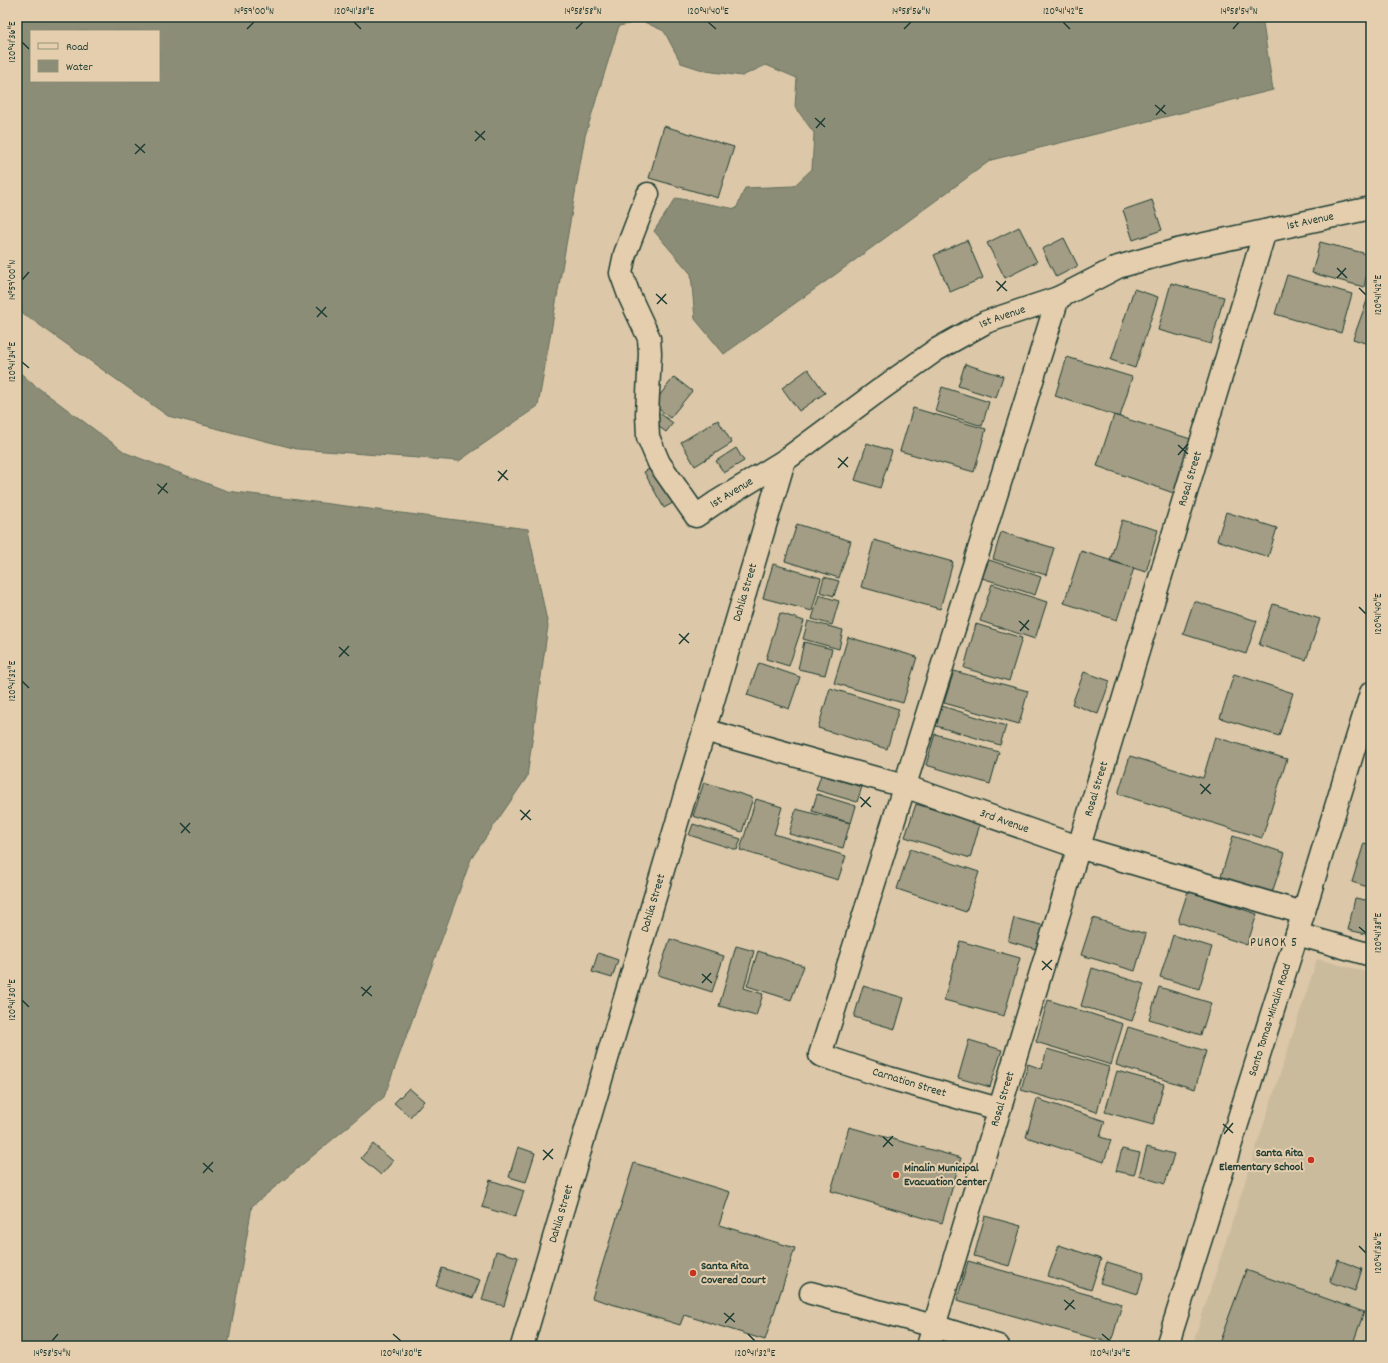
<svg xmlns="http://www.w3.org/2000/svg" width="1388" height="1363" font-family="Dekko,sans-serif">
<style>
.built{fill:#cbbb9d}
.water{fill:#8c8d77;stroke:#606d5c;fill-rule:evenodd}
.building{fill:#a29d84;stroke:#1f3d34}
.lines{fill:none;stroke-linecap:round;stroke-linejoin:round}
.minor-casing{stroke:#1f3d34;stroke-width:25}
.major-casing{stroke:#1f3d34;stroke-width:25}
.minor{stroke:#e4cead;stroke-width:22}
.major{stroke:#e4cead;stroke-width:22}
.ticks{fill:none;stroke:#1f3d34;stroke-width:1.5}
.poi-dot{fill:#c8321e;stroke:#e4cead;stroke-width:1.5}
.labels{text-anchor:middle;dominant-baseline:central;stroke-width:4;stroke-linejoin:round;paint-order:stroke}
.street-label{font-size:12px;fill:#1f3d34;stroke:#e4cead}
.poi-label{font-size:12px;font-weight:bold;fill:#1f3d34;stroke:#e4cead;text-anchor:start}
.neighbourhood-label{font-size:13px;letter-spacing:1px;fill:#1f3d34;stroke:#e4cead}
.neatline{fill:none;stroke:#1f3d34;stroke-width:1.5}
.ticks-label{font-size:10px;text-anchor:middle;fill:#1f3d34}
</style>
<rect width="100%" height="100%" fill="#dcc8a8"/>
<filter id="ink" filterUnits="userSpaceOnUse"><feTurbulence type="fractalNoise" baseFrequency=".025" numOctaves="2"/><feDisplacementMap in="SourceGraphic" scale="8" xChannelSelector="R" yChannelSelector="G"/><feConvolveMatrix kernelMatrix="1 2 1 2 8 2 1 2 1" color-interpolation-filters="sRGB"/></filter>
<g filter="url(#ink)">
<path class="built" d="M1317 959 1371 973V1346H1192Z"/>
<path class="water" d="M17 17H1262L1273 90 991 160 836 274 724 354 695 319 691 274 654 231 676 198 736 209 745 188 794 186 812 169 814 133 795 107 797 78 766 65 742 76 706 71 681 63 664 31 642 21 619 26 585 136 538 406 459 461 297 449 168 416 17 309ZM31 31H159V81H31Z
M17 370 33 384 126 453 227 491 528 529 548 626 527 777 471 859 384 1097 252 1206 228 1346H17Z"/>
<path class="building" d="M664 126 734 147 718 198 649 178Z
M1152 200 1162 230 1133 240 1123 210Z
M1019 227 1037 262 1005 278 987 243Z
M1064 238 1078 266 1056 277 1042 249Z
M967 240 983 278 950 292 934 255Z
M1320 242 1371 255 1364 287 1312 273Z
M1287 275 1352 294 1341 333 1275 314Z
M1171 283 1224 297 1211 344 1158 330Z
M1134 289 1158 297 1135 368 1111 360Z
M1369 295 1371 296V345L1353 339Z
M1067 357 1132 377 1120 417 1055 396Z
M965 364 1003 376 996 398 958 386Z
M808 369 825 393 799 411 782 388Z
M674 377 692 391 670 418 653 404Z
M942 387 989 402 982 426 935 411Z
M913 408 986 429 974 472 900 451Z
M657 411 673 423 666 432 650 420Z
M1114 415 1194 440 1179 495 1097 466Z
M718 420 732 443 695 466 681 442Z
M867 443 892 451 880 488 855 480Z
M736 448 744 461 724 473 716 461Z
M658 464 678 500 664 508 644 472Z
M1226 512 1277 528 1268 557 1217 540Z
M1122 520 1158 530 1146 572 1110 561Z
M797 524 851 541 839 578 785 561Z
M1001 532 1054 548 1046 575 993 559Z
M874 540 953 562 940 609 861 587Z
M1081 551 1134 568 1117 620 1064 603Z
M989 560 1041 577 1035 595 982 578Z
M773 564 821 578 812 611 763 598Z
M824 577 839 581 834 596 820 592Z
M992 584 1047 602 1035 639 980 621Z
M819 595 839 601 832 625 812 619Z
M1194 601 1257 621 1246 654 1183 634Z
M1273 604 1320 619 1306 660 1259 645Z
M780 613 804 621 789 666 766 659Z
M808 621 843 630 839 649 803 639Z
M976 624 1022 638 1009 681 964 668Z
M848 637 917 657 903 703 834 683Z
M804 642 832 649 825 675 798 669Z
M759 663 800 677 789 709 747 695Z
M954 671 1028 691 1019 724 944 703Z
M1084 672 1110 681 1098 714 1072 704Z
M1234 674 1293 693 1279 736 1220 718Z
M830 688 899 709 887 749 818 728Z
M942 706 1006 726 1000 745 936 726Z
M935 734 999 752 990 784 926 765Z
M1215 737 1287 759 1262 838 1118 794 1130 756 1203 778Z
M821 775 862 787 857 802 816 790Z
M704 782 753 798 742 832 693 816Z
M817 794 856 806 851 823 812 811Z
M756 799 782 807 774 834 846 856 838 880 740 850Z
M916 804 980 824 970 858 905 837Z
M796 809 850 823 843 848 789 834Z
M693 824 741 839 737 850 689 835Z
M1233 836 1285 853 1271 896 1220 880Z
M1364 843 1371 845V888L1352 882Z
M910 849 979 872 966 912 897 889Z
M1188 891 1257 914 1247 945 1178 922Z
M1355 898 1371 901V935L1348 930Z
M1014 918 1049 927 1043 951 1008 941Z
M1093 918 1146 934 1135 971 1081 955Z
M1173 935 1212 947 1199 989 1160 977Z
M670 939 724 956 712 992 658 975Z
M960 941 1020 958 1004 1016 944 1000Z
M736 946 754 951 744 988 763 994 756 1016 719 1006Z
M758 951 804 966 791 1000 747 986Z
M598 953 618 960 612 978 592 972Z
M1092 968 1144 984 1132 1021 1081 1006Z
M863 986 904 998 895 1029 854 1017Z
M1159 987 1211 1003 1201 1035 1149 1019Z
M1048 1000 1123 1024 1111 1065 1036 1042Z
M1128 1027 1206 1051 1195 1089 1116 1065Z
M969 1040 1002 1050 990 1087 958 1078Z
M1047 1049 1109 1067 1097 1112 1021 1090 1028 1064 1042 1069Z
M1117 1071 1164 1084 1153 1125 1105 1112Z
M409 1088 424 1101 410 1117 394 1103Z
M1037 1099 1105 1121 1100 1137 1111 1140 1104 1162 1026 1137Z
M849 1127 961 1158 942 1223 831 1191Z
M373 1144 393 1161 381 1175 361 1158Z
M518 1147 535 1153 526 1182 509 1177Z
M1147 1147 1174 1154 1165 1184 1139 1176Z
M1122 1149 1140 1153 1134 1175 1116 1171Z
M634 1163 730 1192 719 1225 795 1248 765 1340 684 1315 680 1325 592 1298Z
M490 1180 524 1191 515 1217 482 1207Z
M985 1216 1021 1226 1009 1266 974 1256Z
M1059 1245 1101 1259 1091 1290 1048 1276Z
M496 1251 518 1257 504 1306 482 1300Z
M1338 1260 1362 1269 1355 1291 1330 1282Z
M968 1261 1122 1304 1111 1343 957 1300Z
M1107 1262 1144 1273 1138 1294 1100 1283Z
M442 1268 480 1280 473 1298 436 1286Z
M1246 1270 1364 1312 1352 1346H1218Z"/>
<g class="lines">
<defs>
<g id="minor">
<path id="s1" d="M648 194 625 254 621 273 629 295 649 338 650 353 647 414 648 437 659 463 696 516 715 503 784 461 877 392 936 350 986 322 1058 298 1118 267 1177 250 1371 208"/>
<path id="s2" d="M704 730 904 786 1078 847 1303 913"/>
<path d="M1297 934 1371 955"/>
<path d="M999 1109 889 1078 820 1055 1058 298"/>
<path d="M811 1293 934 1326 998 1346"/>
<path id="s3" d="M522 1346 784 461"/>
<path id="s4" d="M928 1346 1265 231"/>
</g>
<g id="major">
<path id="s5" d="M1167 1346 1297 934 1371 693"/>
</g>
</defs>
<use href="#minor" class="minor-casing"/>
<use href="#major" class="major-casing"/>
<use href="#minor" class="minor"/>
<use href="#major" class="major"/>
</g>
</g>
<path class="ticks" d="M354 22 361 29M708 22 716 29M1063 22 1070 29M247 29 254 22M576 29 583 22M904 29 911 22M1233 29 1239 22M22 42 29 49M1155 105 1166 114M1156 115 1165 105M815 118 825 127M816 128 825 118M475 131 485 140M475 141 485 131M135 144 145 153M135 154 145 144M1337 268 1347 278M1337 278 1346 268M22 280 29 272M996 281 1007 291M1359 288 1366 295M997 291 1006 281M656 294 667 304M657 304 666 294M316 307 327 317M317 317 326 307M22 362 29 368M1178 445 1188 454M1178 455 1188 444M838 458 848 467M838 468 848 457M498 471 508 480M498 481 507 470M157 484 168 493M158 494 167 483M1359 607 1366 614M1019 621 1029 630M1020 631 1029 620M679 634 689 643M679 644 689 633M339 647 349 656M339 657 349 646M22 681 29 688M1200 784 1211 794M1201 794 1210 784M860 797 871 807M861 807 870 797M520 810 531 820M521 820 530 810M180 823 190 833M181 833 190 823M1359 927 1366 933M1042 961 1052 970M1042 970 1052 960M702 974 712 983M702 983 711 973M361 987 372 996M362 996 371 986M22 1000 29 1007M1223 1124 1233 1133M1224 1134 1233 1123M883 1137 893 1146M883 1147 893 1136M543 1150 553 1159M543 1160 553 1149M203 1163 213 1172M203 1173 213 1162M1359 1246 1366 1253M1064 1300 1075 1309M1065 1310 1074 1300M724 1313 735 1322M725 1323 734 1313M393 1334 401 1341M748 1334 755 1341M1102 1334 1110 1341M52 1341 58 1334"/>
<g class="poi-dot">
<circle cx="1311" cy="1160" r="4"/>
<circle cx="896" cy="1175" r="4"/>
<circle cx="693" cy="1273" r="4"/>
</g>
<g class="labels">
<g class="street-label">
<text stroke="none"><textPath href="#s1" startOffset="1037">1st Avenue</textPath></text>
<text stroke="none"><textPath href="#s1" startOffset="713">1st Avenue</textPath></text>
<text stroke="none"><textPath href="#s4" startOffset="906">Rosal Street</textPath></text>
<text stroke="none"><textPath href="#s1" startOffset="389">1st Avenue</textPath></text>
<text stroke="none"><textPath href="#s3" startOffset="786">Dahlia Street</textPath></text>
<text stroke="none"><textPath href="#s4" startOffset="582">Rosal Street</textPath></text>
<text stroke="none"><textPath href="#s2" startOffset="314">3rd Avenue</textPath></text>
<text stroke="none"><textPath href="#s3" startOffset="462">Dahlia Street</textPath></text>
<text stroke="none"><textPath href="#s5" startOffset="342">Santo Tomas-Minalin Road</textPath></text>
<text transform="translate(909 1083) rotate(17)">Carnation Street</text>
<text stroke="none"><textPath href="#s4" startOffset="258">Rosal Street</textPath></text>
<text stroke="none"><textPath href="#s3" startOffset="138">Dahlia Street</textPath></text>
</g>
<g class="poi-label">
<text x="1303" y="1153" text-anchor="end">Santa Rita<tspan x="1303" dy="14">Elementary School</tspan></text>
<text x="904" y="1168">Minalin Municipal<tspan x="904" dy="14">Evacuation Center</tspan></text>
<text x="701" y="1266">Santa Rita<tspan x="701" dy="14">Covered Court</tspan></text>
</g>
<g class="neighbourhood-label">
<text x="1274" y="943">PUROK 5</text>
</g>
</g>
<rect width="1388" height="1363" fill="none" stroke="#e4cead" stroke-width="44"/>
<rect x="30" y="30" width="130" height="52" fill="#e4cead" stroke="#95947d"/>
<rect x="38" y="43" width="20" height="6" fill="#e4cead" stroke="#95947d"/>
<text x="66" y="50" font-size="12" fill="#1f3d34">Road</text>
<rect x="38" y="60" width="20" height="12" fill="#8c8d77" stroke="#95947d"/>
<text x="66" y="70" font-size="12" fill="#1f3d34">Water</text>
<rect x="22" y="22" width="1344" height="1319" class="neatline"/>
<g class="ticks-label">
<text x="254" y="14">14°59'00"N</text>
<text x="354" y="14">120°41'38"E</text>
<text x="583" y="14">14°58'58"N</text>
<text x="708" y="14">120°41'40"E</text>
<text x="911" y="14">14°58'56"N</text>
<text x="1063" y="14">120°41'42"E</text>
<text x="1239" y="14">14°58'54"N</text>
<text transform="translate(11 42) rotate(-90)" y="4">120°41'36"E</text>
<text transform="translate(11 280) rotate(-90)" y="4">14°59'00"N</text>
<text transform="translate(1377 295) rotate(-90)" y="4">120°41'42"E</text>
<text transform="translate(11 362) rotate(-90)" y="4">120°41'34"E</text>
<text transform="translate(1377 614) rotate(-90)" y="4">120°41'40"E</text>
<text transform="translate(11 681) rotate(-90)" y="4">120°41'32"E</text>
<text transform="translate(1377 933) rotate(-90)" y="4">120°41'38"E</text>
<text transform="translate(11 1000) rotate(-90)" y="4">120°41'30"E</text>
<text transform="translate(1377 1253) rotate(-90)" y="4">120°41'36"E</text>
<text x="52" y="1356">14°58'54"N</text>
<text x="401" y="1356">120°41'30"E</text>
<text x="755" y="1356">120°41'32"E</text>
<text x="1110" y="1356">120°41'34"E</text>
</g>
</svg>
